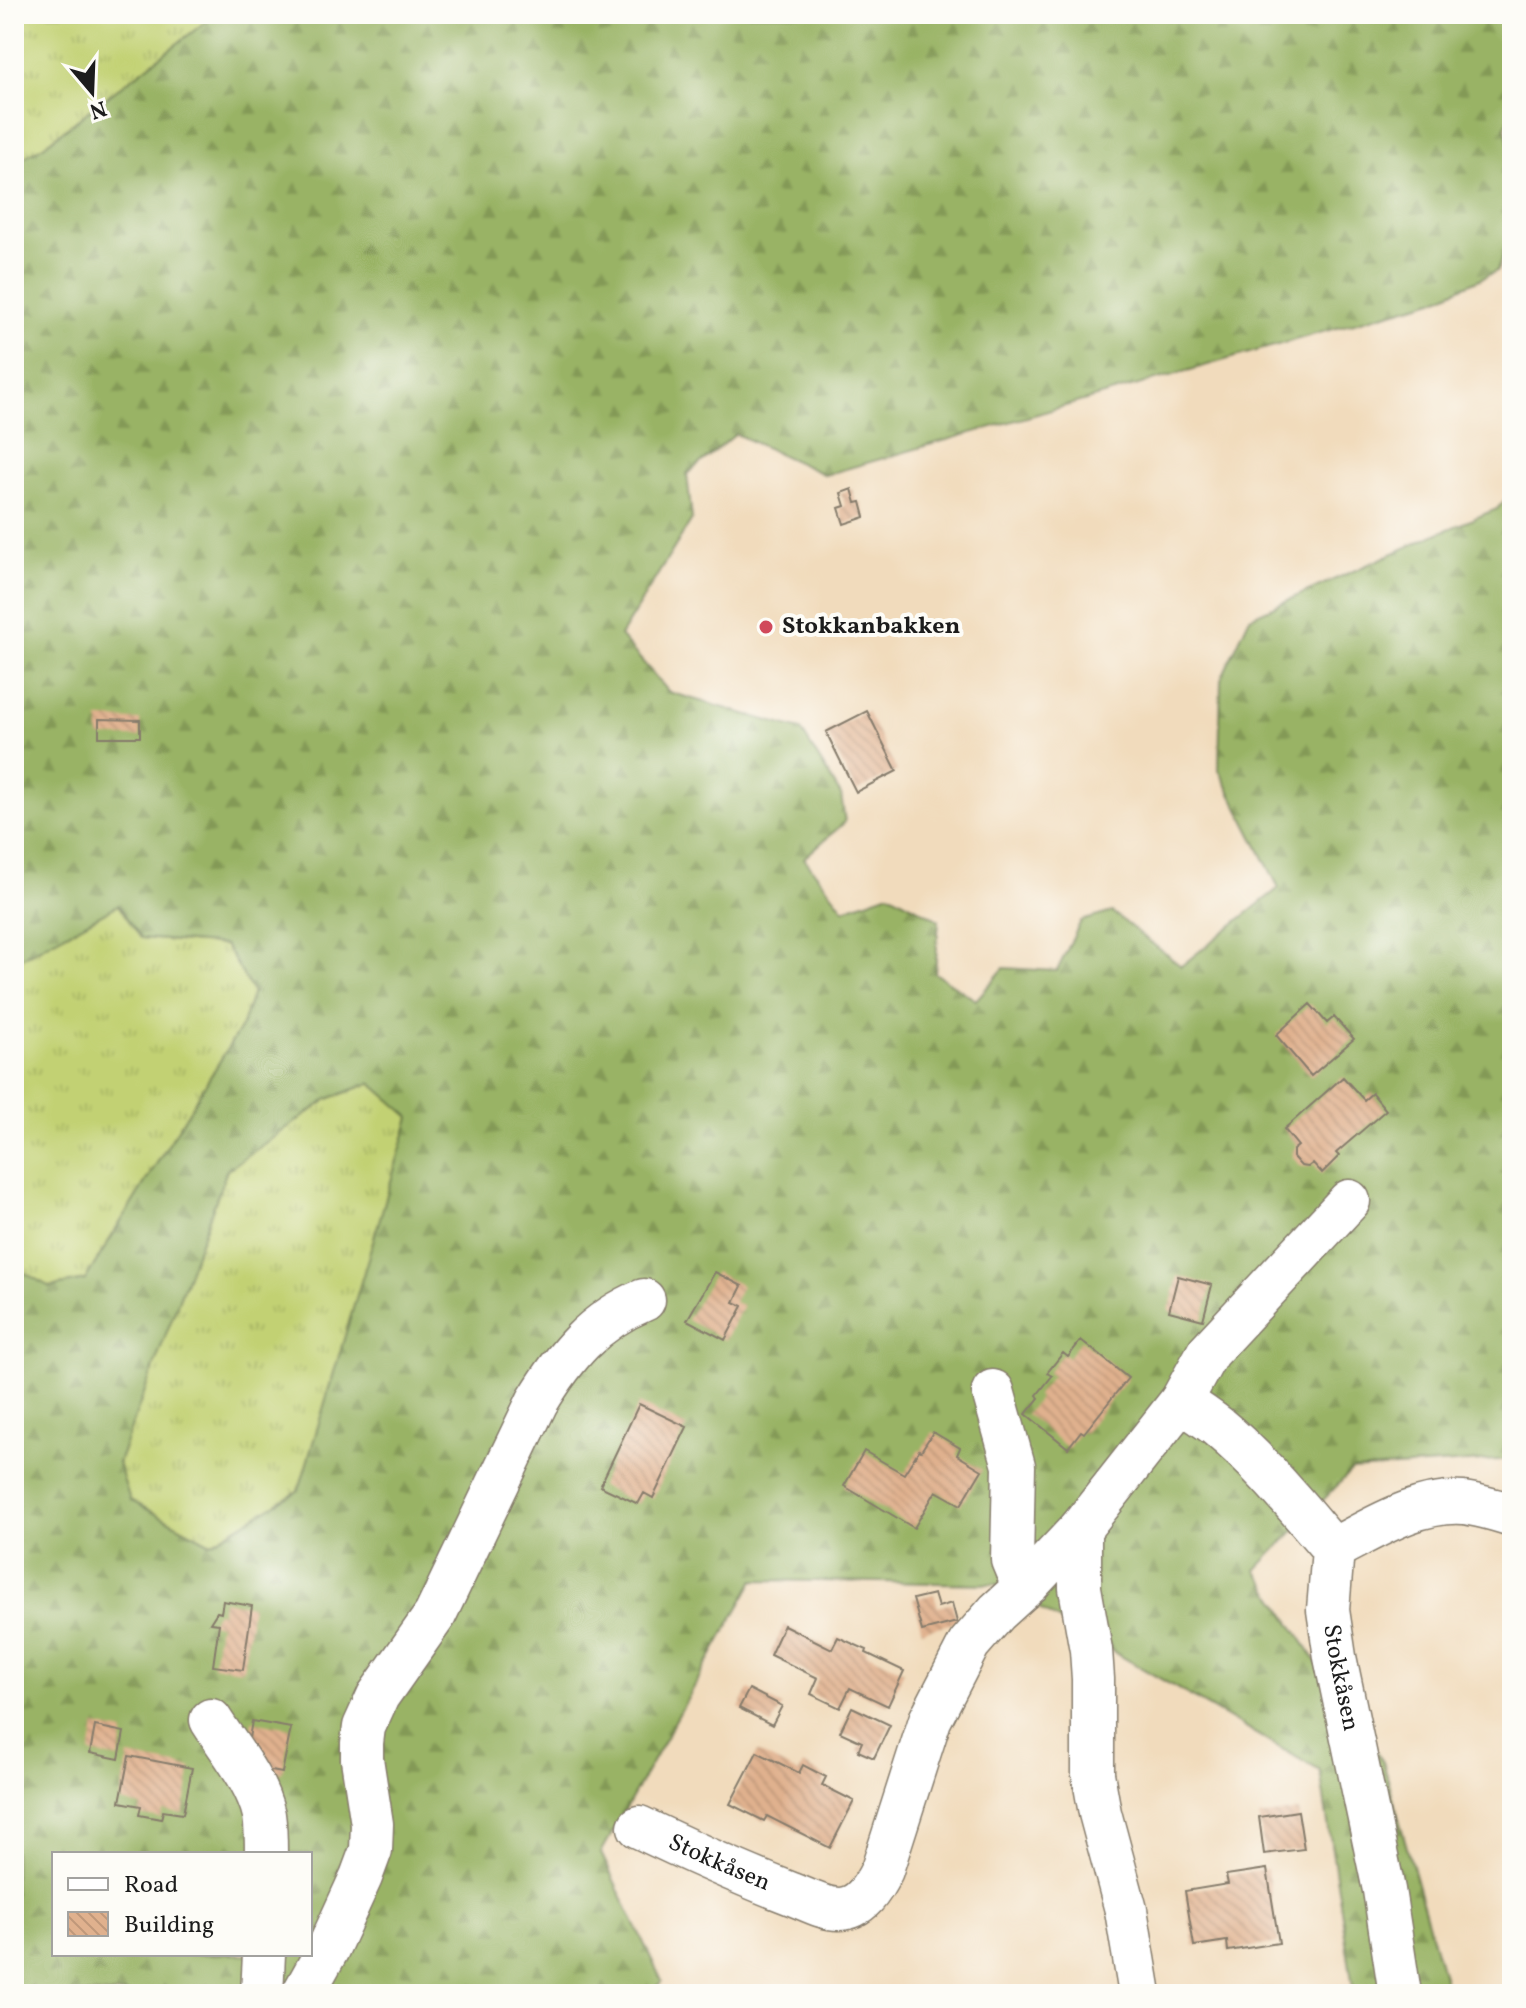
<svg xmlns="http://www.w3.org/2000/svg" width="1526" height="2008" font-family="Vollkorn,serif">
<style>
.grass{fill:url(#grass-tufts);stroke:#6f7648;stroke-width:2}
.forest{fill:url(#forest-firs);stroke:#5a6840;stroke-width:2;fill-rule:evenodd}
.building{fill:url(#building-back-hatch)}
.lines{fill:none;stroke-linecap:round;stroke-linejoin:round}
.minor-casing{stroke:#867c6c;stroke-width:45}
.minor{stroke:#fff;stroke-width:42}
.poi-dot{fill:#d1495b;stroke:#fdfcf7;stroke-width:3}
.labels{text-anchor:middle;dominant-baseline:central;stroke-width:8;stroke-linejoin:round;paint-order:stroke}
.poi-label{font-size:24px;font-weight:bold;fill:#1c1c1c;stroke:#fdfcf7;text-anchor:start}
.street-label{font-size:24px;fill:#1c1c1c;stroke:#fdfcf7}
</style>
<defs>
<pattern id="grass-tufts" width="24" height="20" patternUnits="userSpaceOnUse" patternTransform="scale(2)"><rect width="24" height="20" fill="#c2d173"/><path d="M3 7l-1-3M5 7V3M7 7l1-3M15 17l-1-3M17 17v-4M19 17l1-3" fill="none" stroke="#a6b363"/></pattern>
<pattern id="forest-firs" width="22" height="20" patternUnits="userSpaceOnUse" patternTransform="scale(2)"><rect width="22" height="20" fill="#99b365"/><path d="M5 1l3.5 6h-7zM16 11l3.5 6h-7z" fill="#839957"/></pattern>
<pattern id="building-back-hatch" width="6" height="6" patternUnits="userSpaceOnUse" patternTransform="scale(2)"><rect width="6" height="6" fill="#e0b18e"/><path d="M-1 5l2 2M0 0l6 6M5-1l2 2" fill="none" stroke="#c0987a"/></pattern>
</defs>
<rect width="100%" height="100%" fill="#fdfcf7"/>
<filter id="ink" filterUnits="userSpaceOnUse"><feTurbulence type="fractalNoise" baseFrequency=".0125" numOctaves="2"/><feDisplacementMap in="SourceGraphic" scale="16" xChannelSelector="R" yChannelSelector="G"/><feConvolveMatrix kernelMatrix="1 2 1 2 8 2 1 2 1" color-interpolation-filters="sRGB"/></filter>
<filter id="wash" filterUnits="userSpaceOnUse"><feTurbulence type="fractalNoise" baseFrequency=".006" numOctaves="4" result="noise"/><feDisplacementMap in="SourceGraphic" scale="32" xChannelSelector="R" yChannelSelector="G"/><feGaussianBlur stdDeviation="1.8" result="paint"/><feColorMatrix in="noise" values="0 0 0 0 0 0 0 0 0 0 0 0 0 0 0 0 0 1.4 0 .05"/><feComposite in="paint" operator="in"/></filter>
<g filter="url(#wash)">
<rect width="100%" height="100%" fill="#f1dbbc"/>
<path class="grass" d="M14 14H216L42 147 14 163Z
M118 904 141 938 225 945 253 992 242 1025 85 1280 50 1287 14 1267V962Z
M371 1083 411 1117 299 1490 211 1543 129 1500 118 1463 227 1170 328 1099Z"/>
<path class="forest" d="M216 14H1512V112L1505 128 1512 156V231L1497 271 1434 300 825 475 736 434 687 474 692 519 620 636 669 692 801 730 841 795 845 822 804 858 844 909 889 893 939 920 935 973 976 1000 1004 968 1057 971 1081 921 1112 912 1181 966 1279 888 1219 770 1221 679 1250 617 1434 535 1497 509 1512 492V1459L1352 1470 1256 1570 1383 1762 1448 1994H1354L1320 1771 996 1584 754 1580 601 1853 662 1981 650 1994H14V1267L50 1287 85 1280 242 1025 253 992 225 945 141 938 118 905 14 962V163L42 147ZM371 1083 410 1117 299 1490 211 1543 130 1500 118 1463 227 1170 328 1099ZM54 1854H310V1954H54Z"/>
<g id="blocks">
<path class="building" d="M852 489 856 503 861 502 865 517 844 524 839 508 845 506 841 493Z
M867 711 897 771 856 792 826 732Z
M99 719 140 720V737H99Z
M1310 1004 1327 1023 1334 1017 1354 1039 1311 1076 1276 1035Z
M1343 1077 1364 1100 1372 1093 1386 1110 1336 1153 1339 1156 1322 1173 1313 1163 1308 1167 1301 1166 1293 1157V1150L1298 1146 1284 1129Z
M715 1272 742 1286 734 1302 743 1306 725 1340 687 1320Z
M1178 1276 1212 1285 1203 1320 1169 1311Z
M1081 1340 1128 1378 1084 1433 1081 1431 1068 1448 1026 1414 1039 1398 1037 1395 1052 1376 1047 1373 1063 1353 1068 1357Z
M639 1404 687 1427 653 1498 644 1493 638 1504 600 1486Z
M933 1432 960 1448 957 1455 982 1470 961 1505 936 1491 914 1528 844 1486 864 1451 904 1474 919 1450 921 1451Z
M934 1594 938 1607 952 1603 957 1622 922 1631 913 1599Z
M223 1601 252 1606 243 1670 213 1666 219 1624 210 1623 217 1612 221 1613Z
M784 1625 832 1649 838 1637 867 1650 866 1653 904 1671 888 1706 850 1688 840 1708 811 1694 818 1678 770 1655Z
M749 1689 782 1706 772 1725 739 1708Z
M852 1707 890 1725 874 1758 858 1751 862 1742 840 1732Z
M252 1721 291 1728 282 1773 251 1767 255 1745 248 1744Z
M95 1726 124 1732 119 1759 90 1753Z
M757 1752 799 1773 803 1765 826 1777 822 1785 854 1801 830 1848 767 1816 764 1821 730 1804Z
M129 1756 192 1768 183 1814 163 1811 161 1819 139 1815 141 1806 120 1802Z
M1298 1811 1304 1849 1264 1854 1259 1817Z
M1267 1869 1279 1943 1228 1951 1227 1941 1194 1946 1185 1891 1228 1884 1226 1875Z"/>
</g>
</g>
<g filter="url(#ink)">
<use href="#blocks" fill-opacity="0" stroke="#867c6c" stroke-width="2"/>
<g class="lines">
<defs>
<g id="minor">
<path d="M993 1391 1014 1466 1012 1560 1017 1572 1029 1583"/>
<path d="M1181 1401C1193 1409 1205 1417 1217 1426 1261 1462 1296 1506 1333 1549"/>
<path d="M1080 1529V1588L1091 1650 1093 1679V1774L1100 1813 1126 1910 1140 1994"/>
<path id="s1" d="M1333 1549 1328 1610 1335 1657 1384 1890 1400 1994"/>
<path d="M1333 1549C1373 1529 1416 1500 1463 1503 1479 1505 1496 1510 1512 1515"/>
<path d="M211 1720C230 1750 256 1780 264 1815 266 1828 266 1841 266 1854"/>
<path id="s2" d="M639 1827C689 1851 740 1874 792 1894 806 1899 823 1909 839 1909 861 1909 873 1888 882 1870L930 1720 969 1644 997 1612 1029 1583 1080 1529 1181 1401 1208 1352 1349 1201"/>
<path d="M262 1994 264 1954"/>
<path d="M303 1994 328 1949 361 1877 371 1850 372 1824 362 1759V1743L364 1727 378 1696 435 1615 537 1402C565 1356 593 1321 644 1300"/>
</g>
</defs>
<use href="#minor" class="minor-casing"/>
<use href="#minor" class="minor"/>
</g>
</g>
<circle class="poi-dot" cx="766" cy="627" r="8"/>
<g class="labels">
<g class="poi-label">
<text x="782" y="627">Stokkanbakken</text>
</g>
<g class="street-label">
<text stroke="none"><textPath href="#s1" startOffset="130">Stokkåsen</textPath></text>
<text stroke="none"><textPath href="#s2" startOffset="88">Stokkåsen</textPath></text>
</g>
</g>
<rect width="1526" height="2008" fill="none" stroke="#fdfcf7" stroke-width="48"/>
<rect x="52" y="1852" width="260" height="104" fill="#fdfcf7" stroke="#a3a29f" stroke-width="2"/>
<rect x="68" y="1878" width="40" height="12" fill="#ffffff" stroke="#a3a29f" stroke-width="2"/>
<text x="124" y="1892" font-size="24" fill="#1c1c1c">Road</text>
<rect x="68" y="1912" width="40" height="24" fill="url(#building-back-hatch)" stroke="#a3a29f" stroke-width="2"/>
<text x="124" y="1932" font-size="24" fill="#1c1c1c">Building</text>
<g transform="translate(92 92) rotate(161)" stroke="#fdfcf7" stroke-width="6" paint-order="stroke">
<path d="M0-6L14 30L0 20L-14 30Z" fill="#1c1c1c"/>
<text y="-12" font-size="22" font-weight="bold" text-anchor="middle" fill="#1c1c1c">N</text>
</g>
</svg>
